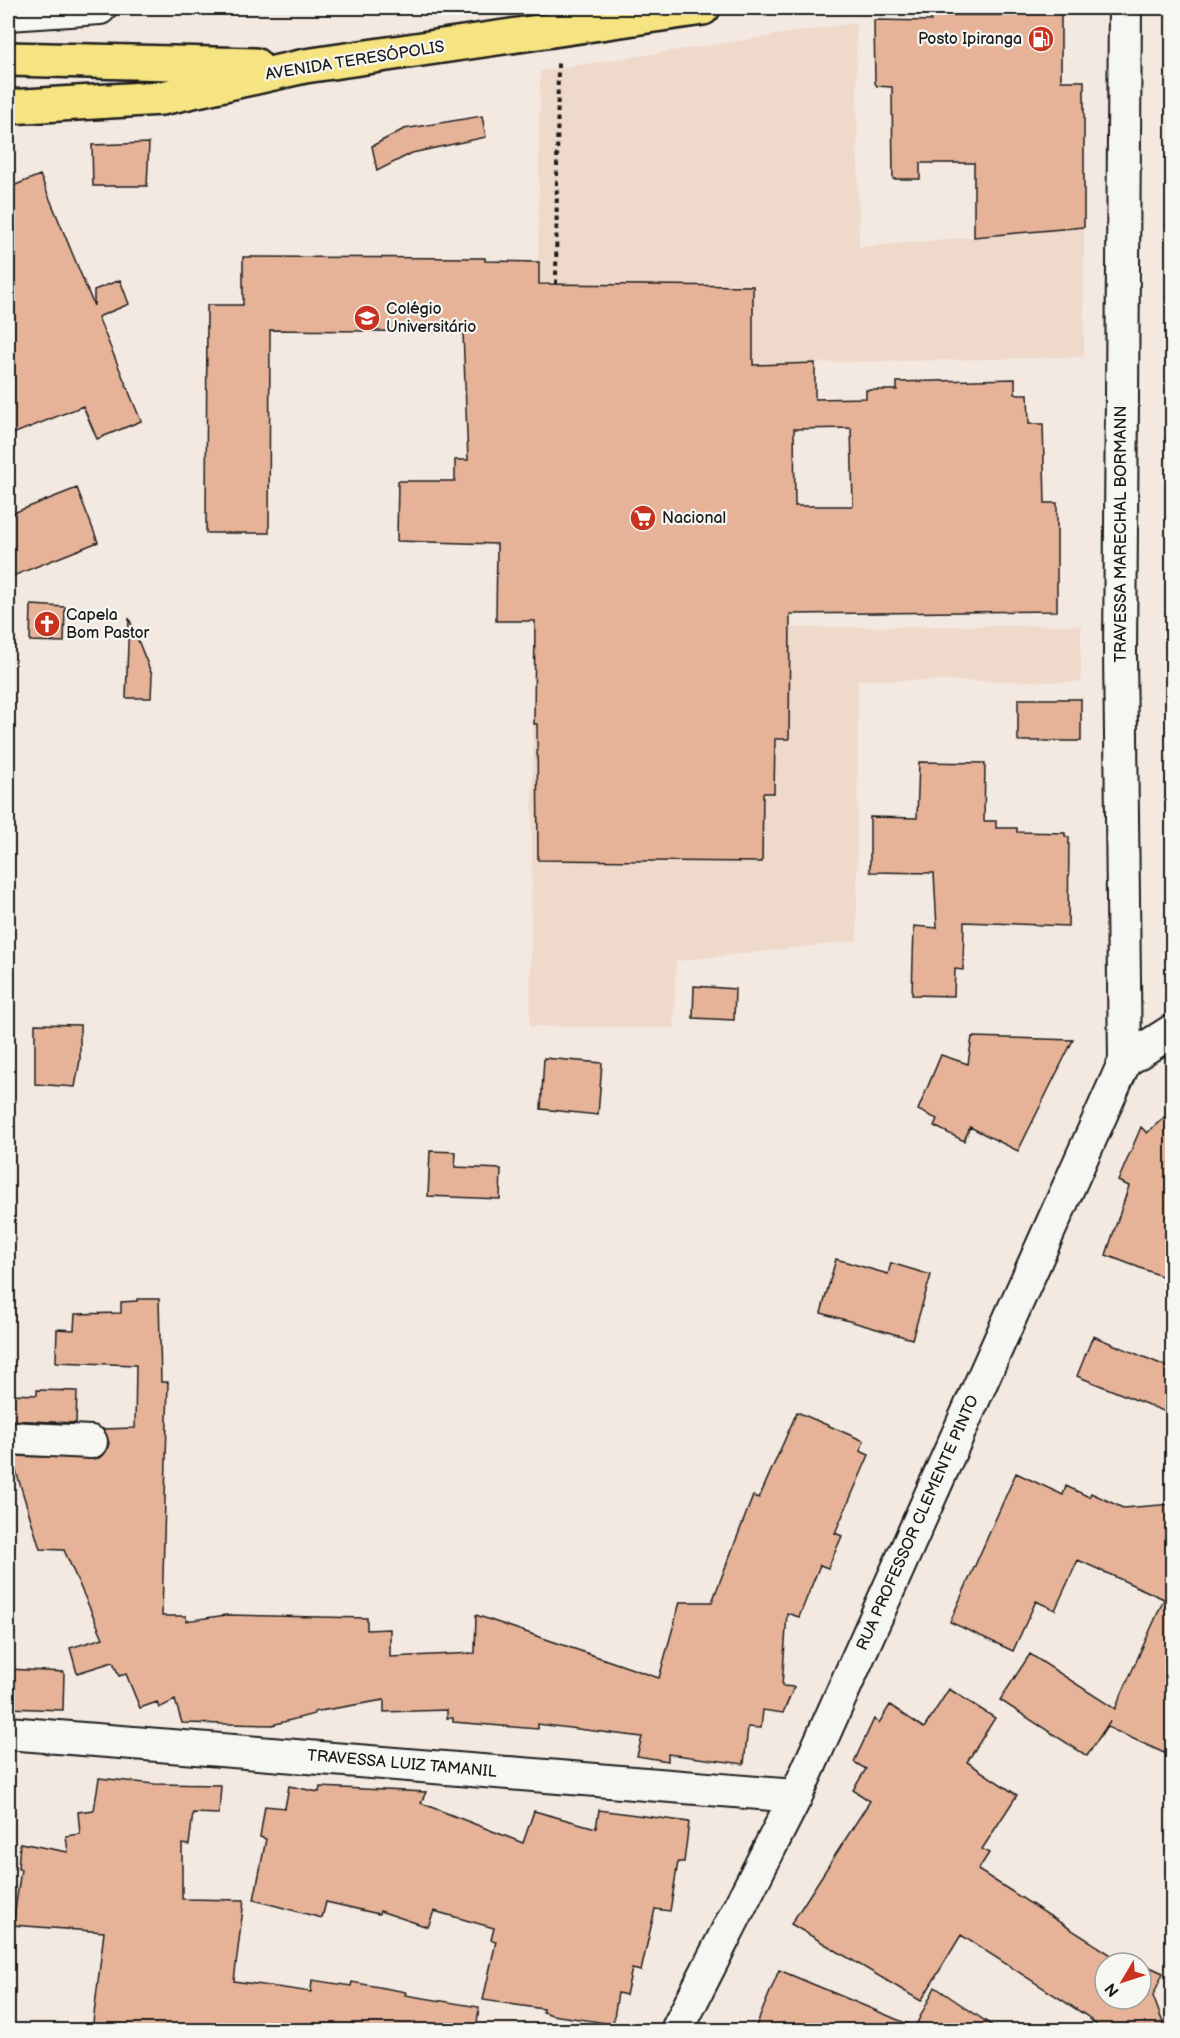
<svg xmlns="http://www.w3.org/2000/svg" width="1180" height="2038" font-family="'Balsamiq Sans',sans-serif">
<style>
.built{fill:#efd9cb}
.building{fill:#e6b399;stroke:#1c1c1c;stroke-width:1.5;fill-rule:evenodd}
.lines{fill:none;stroke-linecap:round;stroke-linejoin:round}
.minor-casing{stroke:#1c1c1c;stroke-width:36}
.major-casing{stroke:#1c1c1c;stroke-width:38}
.path{stroke:#1c1c1c;stroke-width:4;stroke-dasharray:4.5 4.5;stroke-linecap:butt}
.minor{stroke:#f6f6f2;stroke-width:32}
.major{stroke:#f6e381;stroke-width:33}
.labels{text-anchor:middle;dominant-baseline:central;stroke-width:4.5;stroke-linejoin:round;paint-order:stroke}
.poi-label{font-size:16px;fill:#1c1c1c;stroke:#f6f6f2;text-anchor:start}
.street-label{font-size:16px;fill:#1c1c1c;stroke:#f6f6f2}
</style>
<rect width="100%" height="100%" fill="#f3e9e0"/>
<filter id="ink" filterUnits="userSpaceOnUse"><feTurbulence type="fractalNoise" baseFrequency=".0167" numOctaves="2"/><feDisplacementMap in="SourceGraphic" scale="12" xChannelSelector="R" yChannelSelector="G"/><feConvolveMatrix kernelMatrix="1 2 1 2 8 2 1 2 1" color-interpolation-filters="sRGB"/></filter>
<g filter="url(#ink)">
<path class="built" d="M856 23 859 247 1084 227V357L753 364 750 628 1081 625V682L858 680 857 941 676 961 674 1028 530 1026 540 71Z"/>
<path class="building" d="M1008 8H1061V81H1084V227L974 237V163H920V179H893L892 87 877 86 875 83 874 20 931 21V15H1008Z
M482 116 486 137 412 153 377 171 372 146 404 129Z
M149 143 147 186H93L92 145Z
M40 175 94 306V290L120 280 129 304 98 317 141 421 97 439 83 406 8 436V188Z
M243 257 485 258V261L539 262V284L753 286V365L815 363V399L866 398V390H897V382L1015 379V394H1028L1029 424H1043L1045 503H1057V611L790 614 789 739H775L774 793H763L762 862 538 860 537 724H534L535 621H496L497 544 397 541 398 481H455V460H468L463 332 270 330 269 533H206L207 305H243ZM851 428 853 506H795L794 429Z
M77 488 98 542 8 578V515Z
M31 605 65 607 64 642 30 641Z
M129 618 152 675 151 698H126Z
M1018 699H1081V741H1018Z
M919 762 985 763 984 821H996V828H1017V832L1065 833V836L1069 837 1068 926 964 922 963 970 955 969 954 996 912 995 914 926 937 928 934 873 870 872V817L917 818Z
M694 986 735 989 734 1020 693 1018Z
M35 1024 80 1025V1060L75 1087 35 1084Z
M972 1037 1073 1040 1018 1151 970 1127 964 1141 934 1126 937 1119 918 1110 941 1055 968 1064Z
M544 1058 602 1063 598 1115 541 1109Z
M1173 1109V1256L1164 1277 1106 1255 1129 1186 1118 1181 1141 1127 1147 1133Z
M430 1151 456 1152 455 1167 501 1169 500 1199 428 1196Z
M836 1259 888 1274 891 1263 931 1275 912 1339 821 1313Z
M137 1299H159L161 1382H168L162 1616H186V1621L226 1615 367 1618V1630L390 1629V1657L475 1653 476 1615 659 1678 680 1602H712L753 1496 759 1498 797 1412 864 1441 860 1451 869 1455 835 1533 842 1536 828 1568 820 1565 799 1617 787 1613 782 1686 794 1687 783 1713 763 1710 761 1728 748 1727 744 1764 668 1754V1761L637 1756 642 1737 538 1724V1729L453 1722V1718H447V1710L384 1712V1700L314 1712V1714L272 1725 182 1723 175 1700 159 1708 157 1702 140 1708 126 1674 119 1676 113 1662 77 1673 70 1648 103 1638 64 1550 40 1549 16 1471 8 1472V1456L99 1458 106 1452 109 1443 103 1429 135 1428 136 1365 56 1362 57 1329 74 1330 75 1314 121 1313V1302L137 1301Z
M1093 1336 1173 1369V1415L1077 1376Z
M37 1390 77 1391 76 1423 8 1420V1394L37 1395Z
M1016 1473 1063 1495 1066 1486 1089 1497 1091 1493 1123 1508 1173 1504V1757L1107 1727 1110 1721 1087 1756 1000 1700 1030 1654 1115 1709 1164 1599 1078 1560 1055 1610 1036 1601 1013 1651 950 1622Z
M8 1669 64 1672 63 1710 8 1708Z
M949 1689 995 1718 967 1762 1017 1795 982 1849 989 1853 978 1870 1119 1960 1122 1955 1141 1963H1105V1999H1141V1963L1163 1973 1153 1996 1166 2031H1102L1087 2016 961 1935 921 2001 791 1924 870 1801 853 1790 866 1769 854 1762 874 1719 879 1723 890 1705 924 1728Z
M99 1778 154 1784 221 1785 219 1814 193 1813 189 1845 182 1844V1899L244 1900 234 1981 311 1992 312 1980 351 1986 352 1982 406 1992 405 1995 479 2007 476 2031H92L104 1932 13 1925 21 1869H18L20 1843 68 1852 66 1836 80 1834 78 1812 94 1810Z
M289 1786 319 1792 320 1787 426 1792 421 1803 523 1843 534 1811 596 1828 599 1810 689 1822 684 1862H678L670 1911 655 1909 641 1971 632 1969 626 1995 618 1993 613 2024 552 2015 543 2012V2009L483 2000 496 1941 491 1940 494 1928 434 1911 428 1927 380 1911 379 1914 326 1902 322 1918 254 1900 266 1839 260 1837 265 1806 285 1808Z
M779 1970 915 2027 935 1987 1000 2031H754Z"/>
<g class="lines">
<defs>
<path id="minor" d="M8 14 100 8
M1125 1061 1120 653 1125 8
M8 1438 91 1442
M8 1733 796 1796
M677 2030 796 1796 1125 1061 1172 1031"/>
<path id="major" d="M8 59 255 65
M8 107 162 98 305 66 703 8"/>
</defs>
<use href="#minor" class="minor-casing"/>
<use href="#major" class="major-casing"/>
<path class="path" d="M556 284 558 61"/>
<use href="#minor" class="minor"/>
<use href="#major" class="major"/>
</g>
</g>
<defs>
<symbol id="fuel-disc" viewBox="-11 -11 22 22"><circle r="9.5" fill="#c8321e" stroke="#f6f6f2"/><path d="M-5.5-6h7V0h2V4h1.3V-2.5L3-4.5l.8-.8L6-3V5H2.5V1h-1V6h-7ZM-4.2-4.7v3.2H.2V-4.7Z" fill="#fff"/></symbol>
<symbol id="school-disc" viewBox="-11 -11 22 22"><circle r="9.5" fill="#c8321e" stroke="#f6f6f2"/><path d="M0-5L7-2L0 1L-7-2ZM-4 1L0 2.5L4 1V4Q0 6-4 4Z" fill="#fff"/></symbol>
<symbol id="supermarket-disc" viewBox="-11 -11 22 22"><circle r="9.5" fill="#c8321e" stroke="#f6f6f2"/><path d="M-6-5.5h2.5l.6 2H6L4.5 2H-2.5L-4.4-4H-6ZM-1.5 3.2a1.3 1.3 0 1 0 .1 0ZM3 3.2a1.3 1.3 0 1 0 .1 0Z" fill="#fff"/></symbol>
<symbol id="church-disc" viewBox="-11 -11 22 22"><circle r="9.5" fill="#c8321e" stroke="#f6f6f2"/><path d="M-1.2-6h2.4v3.5h3.3v2.4h-3.3V6h-2.4V-.1h-3.3v-2.4h3.3Z" fill="#fff"/></symbol>
</defs>
<g fill-rule="evenodd">
<use href="#fuel-disc" x="1026" y="24" width="30" height="30"/>
<use href="#school-disc" x="352" y="303" width="30" height="30"/>
<use href="#supermarket-disc" x="628" y="503" width="30" height="30"/>
<use href="#church-disc" x="32" y="609" width="30" height="30"/>
</g>
<g class="labels">
<g class="poi-label">
<text x="1022" y="39" text-anchor="end">Posto Ipiranga</text>
<text x="386" y="309">Colégio<tspan x="386" dy="18">Universitário</tspan></text>
<text x="662" y="518">Nacional</text>
<text x="66" y="615">Capela<tspan x="66" dy="18">Bom Pastor</tspan></text>
</g>
<g class="street-label">
<text transform="translate(355 61) rotate(-9)">AVENIDA TERESÓPOLIS</text>
<text transform="translate(1121 534) rotate(-90)">TRAVESSA MARECHAL BORMANN</text>
<text transform="translate(918 1523) rotate(-66)">RUA PROFESSOR CLEMENTE PINTO</text>
<text transform="translate(402 1764) rotate(5)">TRAVESSA LUIZ TAMANIL</text>
</g>
</g>
<rect width="1180" height="2038" fill="none" stroke="#f6f6f2" stroke-width="30"/>
<rect x="15" y="15" width="1150" height="2008" fill="none" stroke="#1c1c1c" stroke-width="2" filter="url(#ink)"/>
<g transform="translate(1123 1981) rotate(231)"><circle r="28" fill="#f6f6f2" stroke="#9f9f9c" stroke-width="1.5"/>
<path d="M0-4.5L10 22L0 15L-10 22Z" fill="#c8321e"/>
<text y="-9" font-size="16" font-weight="bold" text-anchor="middle" fill="#1c1c1c">N</text>
</g>
</svg>
